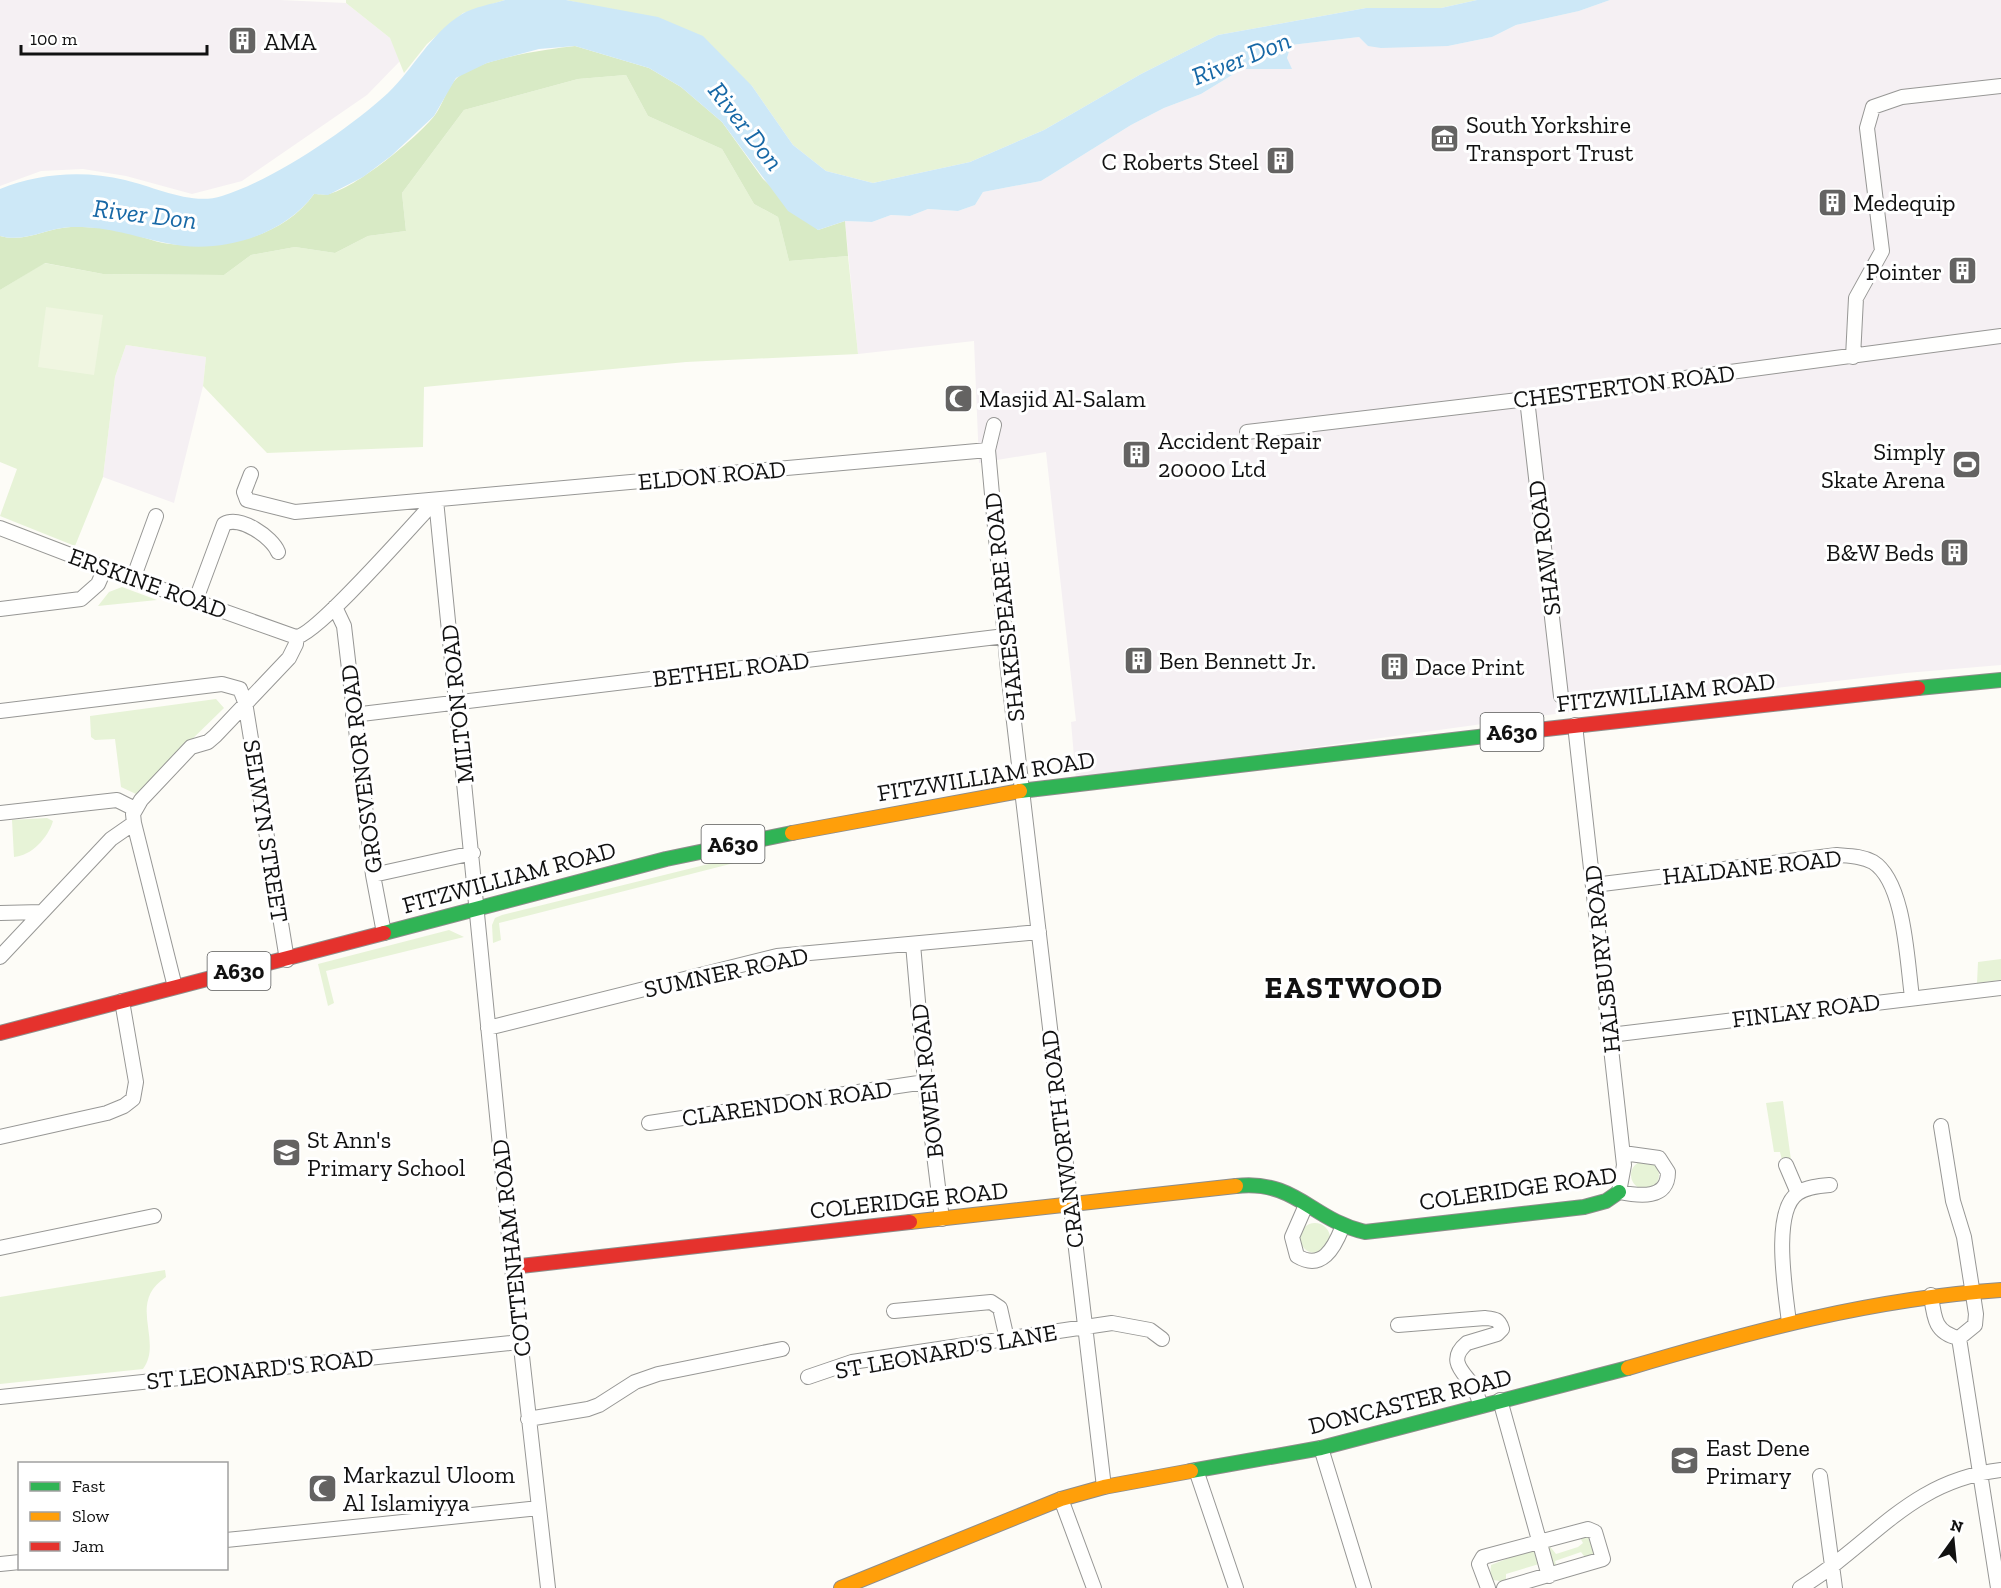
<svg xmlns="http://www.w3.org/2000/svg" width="2001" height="1588" font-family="'Zilla Slab',serif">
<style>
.industrial{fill:#f5f0f3}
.green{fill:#e7f3d7}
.forest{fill:#d8eac5}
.pitch{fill:#f0f6e1}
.water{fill:#cde8f7}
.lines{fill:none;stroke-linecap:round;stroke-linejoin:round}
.street-casing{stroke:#979795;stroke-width:16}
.fast-casing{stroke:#8e8d8b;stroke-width:16}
.slow-casing{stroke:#8e8d8b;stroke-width:16}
.jam-casing{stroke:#8e8d8b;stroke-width:16}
.street{stroke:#fffffe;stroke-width:14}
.fast{stroke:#30b455;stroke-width:14}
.slow{stroke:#ff9f0a;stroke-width:14}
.jam{stroke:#e5322d;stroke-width:14}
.labels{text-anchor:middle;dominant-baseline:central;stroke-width:6;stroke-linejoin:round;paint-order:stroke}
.shield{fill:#fff;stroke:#585858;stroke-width:1.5}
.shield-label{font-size:22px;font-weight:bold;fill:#111}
.poi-label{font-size:24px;fill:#111;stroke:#fff;text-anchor:start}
.street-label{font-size:24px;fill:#111;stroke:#fff}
.water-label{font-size:26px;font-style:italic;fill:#1768a6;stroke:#fff}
.district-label{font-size:30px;font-weight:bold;letter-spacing:1.5px;fill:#111;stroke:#fff}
</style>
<rect width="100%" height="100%" fill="#fdfcf7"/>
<path class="industrial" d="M0 0H280L346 3 390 38 401 60 367 95 242 181 192 194 126 176 83 169 41 171 0 186Z
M1610 0H2001V665L1906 673 1570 712 1076 780 1071 722 1076 721 1046 452 979 463 974 341 858 354 845 221 872 222 891 215 910 216 928 209 958 211 975 205 983 192 1041 181 1131 125 1164 108 1201 94 1242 69H1291L1287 58 1291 45 1359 37 1368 46H1448L1492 37 1516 25 1579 11Z
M126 345 206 357 203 386 174 503 103 477 115 377Z"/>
<path class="green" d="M346 0H505L463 13 427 44 404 73 390 38 346 3Z
M566 0H1477L1441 8H1366L1218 35 1141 74 1044 130 970 162 873 183 826 171 793 145 752 86 606 9Z
M626 75 648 116 722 149 754 204 778 217 789 261 848 256 858 354 686 362 424 387 423 447 267 453 203 386 206 357 126 345 115 377 103 477 75 546 0 516 17 469 0 462V290L44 263 103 274 224 275 251 255 295 247 335 253 368 236 406 231 402 193 464 110 578 79Z
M122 587 157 600 98 606 109 592Z
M216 699 224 708 136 794 121 787 115 739 95 740 91 737 90 716Z
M47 818 53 821C48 838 31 856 14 857L12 820Z
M737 857 738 862 499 923 501 940 493 943 492 925 495 918 502 915Z
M449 930 464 937 326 971 334 1003 328 1006 318 964Z
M2001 959V980L1977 983 1978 962Z
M1783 1101 1791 1160H1782L1780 1152H1774L1766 1103Z
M1631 1175a14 14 0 1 1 28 0a14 14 0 1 1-28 0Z
M1300 1238a15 15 0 1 1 30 0a15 15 0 1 1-30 0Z
M165 1270 166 1277C126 1303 164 1340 143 1369L0 1384V1297Z
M1590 1535 1597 1550 1594 1557 1587 1560 1581 1552 1555 1561 1557 1569H1554L1545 1548 1548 1544 1556 1554 1578 1547 1583 1543 1579 1536Z
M1534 1548 1539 1564 1506 1574V1582L1493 1580 1490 1576 1491 1565Z"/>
<path class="forest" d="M575 46 649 68 681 87 722 122 763 179 818 230 845 221 848 256 789 261 778 217 754 204 722 149 648 116 626 75 578 79 464 110 402 193 406 231 368 236 335 253 295 247 251 255 224 275 103 274 45 263 0 290V236C25 243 46 228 71 227 86 227 103 227 117 230 135 233 152 242 170 244 222 250 283 238 314 194 318 194 324 195 328 194 355 189 418 137 435 115 443 104 447 88 456 79 476 59 547 49 575 46Z"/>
<path class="pitch" d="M46 307 103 315 94 375 38 367Z"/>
<path class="water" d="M505 0H566L658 17 703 36 752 86 793 145 826 171 873 183 970 162 1044 130 1141 74 1218 35 1366 8H1441L1477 0H1610L1579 11 1516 25 1492 37 1448 46 1381 48 1368 46 1359 37 1291 45 1287 58 1292 69H1242L1201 94 1164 108 1131 125 1041 181 983 192 975 205 958 211 928 209 910 216 891 215 872 222 845 221 818 230 788 211 722 122 681 87 649 68 575 46 539 49 487 63 456 78 434 116 391 156 363 177 328 195 314 194C283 237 217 255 166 243 132 236 108 226 71 227 46 228 25 243 0 236V189C39 173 84 170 125 180 155 187 192 206 222 196 272 181 349 129 388 93 414 68 430 34 462 14 474 7 492 4 505 0Z"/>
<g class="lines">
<defs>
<path id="street" d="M1853 357 1856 298 1882 251 1867 128 1873 107 1902 97 2001 86
M1527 399 1561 696
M994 425 988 450 1008 671 1104 1487
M1247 432 1527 399 2001 336
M251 474 244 492 247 500 295 512 988 450
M436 500 512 1267 548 1588
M0 528 133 579 296 637
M133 579 156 516
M195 602 224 524C240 515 272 537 278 552
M335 607 344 626 373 875 384 933
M0 609 81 599 98 584 105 568
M0 711 222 684 240 689 245 702 287 960
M353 715 1005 636
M1575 725 1624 1165 1619 1192C1639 1196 1668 1200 1668 1172L1659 1158 1623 1153
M0 813 117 800 135 809
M134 823 175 987
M373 875 473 853
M1594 885 1837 855C1850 856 1862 856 1873 862 1905 882 1907 962 1912 997
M0 913 42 912
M913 944 925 1082 942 1219
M0 957 111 839 134 823 133 814 141 800 191 747 208 742 215 736 289 658 296 644V637C317 635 415 522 436 500
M488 1028 777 956 1039 932
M1610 1035 2001 988
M649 1123 925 1082
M0 1137 107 1113 124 1106 133 1099 136 1082 122 1001
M1786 1165 1798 1193
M1306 1205 1292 1237 1297 1256C1322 1271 1334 1248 1342 1228
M0 1248 154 1216
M1931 1295C1934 1318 1935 1333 1959 1338L1975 1325 1976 1314 1964 1237 1953 1201 1941 1126
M894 1311 991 1302 1000 1308 1007 1339
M1789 1323C1786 1294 1771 1211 1798 1193 1807 1187 1819 1186 1830 1185
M1398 1325 1485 1318C1495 1319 1499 1319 1502 1329L1497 1334 1467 1343C1444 1362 1468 1375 1474 1388 1477 1394 1479 1400 1481 1406
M1959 1338 1998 1588
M808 1377 852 1362 1112 1323 1150 1330 1162 1339
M0 1397 520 1342
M1500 1400 1549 1576
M528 1419 588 1409 599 1405 635 1382 658 1374 782 1349
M1321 1448 1364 1588
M1196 1470 1236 1588
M1820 1476 1835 1588
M1061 1499 1094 1588
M226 1540 539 1508
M0 1564 20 1562
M1488 1588 1479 1564 1483 1557 1588 1529 1595 1532 1603 1559 1504 1588
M1800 1588C1873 1544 1908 1481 2001 1470"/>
<path id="fast" d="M1918 688 2001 680
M1020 791 1537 730
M384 933 666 859 792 833
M1236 1186C1295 1179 1312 1220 1365 1232L1584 1207 1606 1201 1619 1192
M1191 1471 1321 1448 1628 1368"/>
<path id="slow" d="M792 833 1020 791
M910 1222 1236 1186
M1628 1368C1753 1331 1870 1299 2001 1290
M841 1588 1061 1499 1104 1487 1191 1471"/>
<path id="jam" d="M1537 730 1918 688
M0 1033 384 933
M512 1267 910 1222"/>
</defs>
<use href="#street" class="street-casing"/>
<use href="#fast" class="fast-casing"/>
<use href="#slow" class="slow-casing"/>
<use href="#jam" class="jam-casing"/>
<use href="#street" class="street"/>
<use href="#fast" class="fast"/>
<use href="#slow" class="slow"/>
<use href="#jam" class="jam"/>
</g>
<defs>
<symbol id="building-square" viewBox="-11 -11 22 22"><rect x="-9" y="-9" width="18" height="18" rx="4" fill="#646362" stroke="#fff"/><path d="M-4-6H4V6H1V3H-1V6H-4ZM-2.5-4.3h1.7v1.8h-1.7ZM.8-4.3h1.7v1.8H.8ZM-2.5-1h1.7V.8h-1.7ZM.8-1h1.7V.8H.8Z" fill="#fff"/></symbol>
<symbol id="museum-square" viewBox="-11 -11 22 22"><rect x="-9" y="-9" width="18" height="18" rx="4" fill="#646362" stroke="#fff"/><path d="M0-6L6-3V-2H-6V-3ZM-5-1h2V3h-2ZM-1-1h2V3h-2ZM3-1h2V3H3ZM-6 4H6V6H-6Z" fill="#fff"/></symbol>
<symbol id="mosque-square" viewBox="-11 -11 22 22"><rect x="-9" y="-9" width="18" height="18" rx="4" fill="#646362" stroke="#fff"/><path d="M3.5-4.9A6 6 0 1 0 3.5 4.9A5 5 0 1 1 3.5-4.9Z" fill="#fff"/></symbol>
<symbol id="stadium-square" viewBox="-11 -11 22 22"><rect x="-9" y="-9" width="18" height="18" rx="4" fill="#646362" stroke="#fff"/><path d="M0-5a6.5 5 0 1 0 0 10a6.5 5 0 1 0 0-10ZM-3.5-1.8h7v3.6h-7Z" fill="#fff"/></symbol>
<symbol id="school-square" viewBox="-11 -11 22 22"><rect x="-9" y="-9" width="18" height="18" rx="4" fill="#646362" stroke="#fff"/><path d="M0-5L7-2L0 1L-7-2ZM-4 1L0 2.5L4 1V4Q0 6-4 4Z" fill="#fff"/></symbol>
</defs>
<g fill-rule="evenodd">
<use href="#building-square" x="226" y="24" width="33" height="33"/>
<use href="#museum-square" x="1428" y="122" width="33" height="33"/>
<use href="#building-square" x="1264" y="144" width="33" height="33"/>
<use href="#building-square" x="1816" y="186" width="33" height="33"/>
<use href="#building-square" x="1946" y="254" width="33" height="33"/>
<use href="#mosque-square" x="942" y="382" width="33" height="33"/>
<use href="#building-square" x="1120" y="438" width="33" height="33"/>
<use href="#stadium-square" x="1950" y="448" width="33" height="33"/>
<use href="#building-square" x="1938" y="536" width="33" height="33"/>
<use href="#building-square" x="1122" y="644" width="33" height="33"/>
<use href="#building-square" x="1378" y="650" width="33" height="33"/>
<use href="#school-square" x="270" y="1136" width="33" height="33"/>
<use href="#school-square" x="1668" y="1444" width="33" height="33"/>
<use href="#mosque-square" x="306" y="1472" width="33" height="33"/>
</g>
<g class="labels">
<g class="shield">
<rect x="1480.5" y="713" width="63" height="38" rx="4.5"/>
<rect x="701.5" y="825" width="63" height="38" rx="4.5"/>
<rect x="207.5" y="952" width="63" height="38" rx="4.5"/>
</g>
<g class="shield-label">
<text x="1512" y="732">A630</text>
<text x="733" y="844">A630</text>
<text x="239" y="971">A630</text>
</g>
<g class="poi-label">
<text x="264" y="41">AMA</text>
<text x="1466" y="124">South Yorkshire<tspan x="1466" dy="28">Transport Trust</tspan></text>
<text x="1259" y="161" text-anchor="end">C Roberts Steel</text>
<text x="1853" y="202">Medequip</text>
<text x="1942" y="271" text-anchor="end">Pointer</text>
<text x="979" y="398">Masjid Al-Salam</text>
<text x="1158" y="440">Accident Repair<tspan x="1158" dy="28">20000 Ltd</tspan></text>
<text x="1945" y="451" text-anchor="end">Simply<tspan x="1945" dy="28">Skate Arena</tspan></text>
<text x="1934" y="552" text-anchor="end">B&amp;W Beds</text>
<text x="1159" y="660">Ben Bennett Jr.</text>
<text x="1415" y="666">Dace Print</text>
<text x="307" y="1139">St Ann's<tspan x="307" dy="28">Primary School</tspan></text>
<text x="1706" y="1447">East Dene<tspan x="1706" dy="28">Primary</tspan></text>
<text x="343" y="1474">Markazul Uloom<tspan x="343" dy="28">Al Islamiyya</tspan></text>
</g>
<g class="street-label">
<text transform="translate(1624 386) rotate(-7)">CHESTERTON ROAD</text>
<text transform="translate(712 475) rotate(-5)">ELDON ROAD</text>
<text transform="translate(1544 548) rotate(-97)">SHAW ROAD</text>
<text transform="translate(148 583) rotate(20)">ERSKINE ROAD</text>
<text transform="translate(1004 607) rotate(-96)">SHAKESPEARE ROAD</text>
<text transform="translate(731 669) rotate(-7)">BETHEL ROAD</text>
<text transform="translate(1666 692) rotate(-6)">FITZWILLIAM ROAD</text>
<text transform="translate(457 704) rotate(-96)">MILTON ROAD</text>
<text transform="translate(361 769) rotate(-97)">GROSVENOR ROAD</text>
<text transform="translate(986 776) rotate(-9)">FITZWILLIAM ROAD</text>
<text transform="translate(266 831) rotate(81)">SELWYN STREET</text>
<text transform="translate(1752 867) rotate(-6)">HALDANE ROAD</text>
<text transform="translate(509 877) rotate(-15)">FITZWILLIAM ROAD</text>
<text transform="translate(1602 959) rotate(-96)">HALSBURY ROAD</text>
<text transform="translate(726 972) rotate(-12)">SUMNER ROAD</text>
<text transform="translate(1806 1010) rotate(-7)">FINLAY ROAD</text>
<text transform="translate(927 1081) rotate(-96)">BOWEN ROAD</text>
<text transform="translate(787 1103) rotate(-8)">CLARENDON ROAD</text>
<text transform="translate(1062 1139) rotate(-97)">CRANWORTH ROAD</text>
<text transform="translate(1518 1188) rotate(-8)">COLERIDGE ROAD</text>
<text transform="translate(909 1200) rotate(-6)">COLERIDGE ROAD</text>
<text transform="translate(511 1248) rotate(-96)">COTTENHAM ROAD</text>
<text transform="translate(946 1351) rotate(-10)">ST LEONARD'S LANE</text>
<text transform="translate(260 1369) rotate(-6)">ST LEONARD'S ROAD</text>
<text transform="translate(1410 1401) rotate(-14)">DONCASTER ROAD</text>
</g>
<g class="water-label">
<text transform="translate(1241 58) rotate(-22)">River Don</text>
<text transform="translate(746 126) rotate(52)">River Don</text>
<text transform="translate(145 214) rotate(7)">River Don</text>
</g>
<g class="district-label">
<text x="1354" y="988">EASTWOOD</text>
</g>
</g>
<rect x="18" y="1462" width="210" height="108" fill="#ffffff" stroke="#a0a0a0" stroke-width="1.5"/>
<rect x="30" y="1482" width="30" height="9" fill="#30b455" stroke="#a0a0a0" stroke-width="1.5"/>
<text x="72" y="1492" font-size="18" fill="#111111">Fast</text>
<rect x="30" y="1512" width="30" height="9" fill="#ff9f0a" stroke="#a0a0a0" stroke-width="1.5"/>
<text x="72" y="1522" font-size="18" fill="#111111">Slow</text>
<rect x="30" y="1542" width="30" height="9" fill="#e5322d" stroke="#a0a0a0" stroke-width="1.5"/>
<text x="72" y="1552" font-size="18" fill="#111111">Jam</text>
<g transform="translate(1953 1540) rotate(15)" stroke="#ffffff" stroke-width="4.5" paint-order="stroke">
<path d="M0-4.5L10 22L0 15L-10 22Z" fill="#111111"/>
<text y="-9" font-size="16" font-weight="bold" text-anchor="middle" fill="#111111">N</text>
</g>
<path d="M21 45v9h186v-9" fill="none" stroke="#111111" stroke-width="3"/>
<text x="30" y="45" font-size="18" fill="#111111" stroke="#ffffff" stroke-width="4.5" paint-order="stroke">100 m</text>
</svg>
